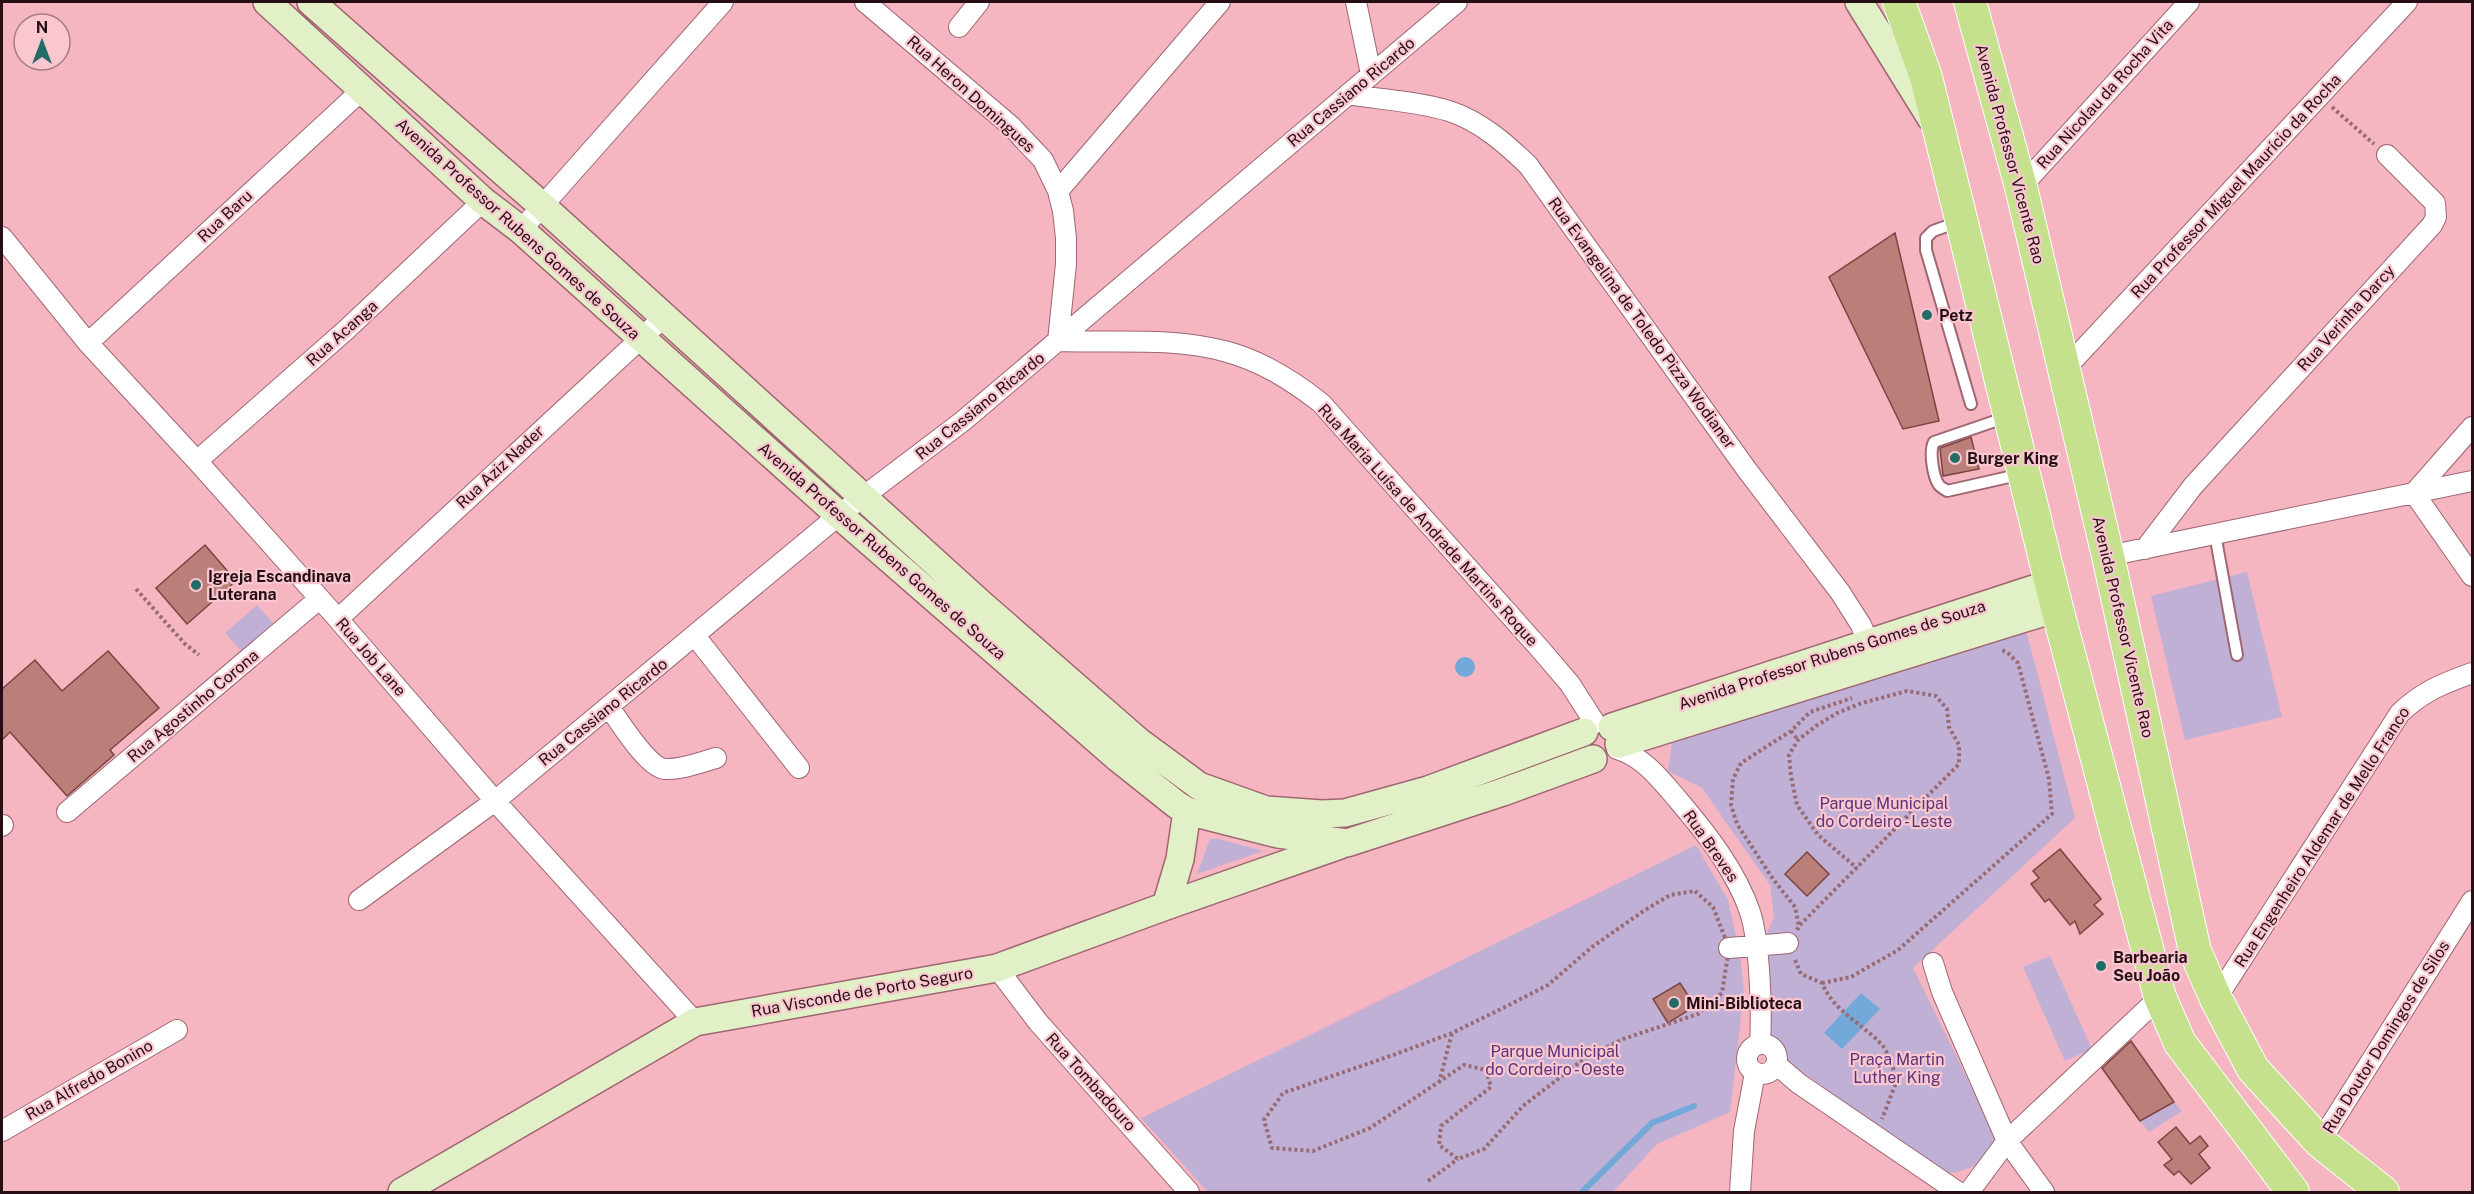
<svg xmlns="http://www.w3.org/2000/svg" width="2474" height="1194" font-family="'Public Sans',sans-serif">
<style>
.green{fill:#c1b0d5}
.water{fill:#73a9d8}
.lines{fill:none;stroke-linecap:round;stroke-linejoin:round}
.stream{stroke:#73a9d8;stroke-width:6}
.building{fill:#bb7f79;stroke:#7b443f;stroke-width:1.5}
.lane-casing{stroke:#9f6672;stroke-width:14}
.street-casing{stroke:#9f6672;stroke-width:22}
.secondary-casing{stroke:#9f6672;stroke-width:30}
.primary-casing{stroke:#fff;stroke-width:34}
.path{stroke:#986b74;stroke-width:4;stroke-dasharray:3 3;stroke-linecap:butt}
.lane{stroke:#fff;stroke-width:10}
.street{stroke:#fff;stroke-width:20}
.secondary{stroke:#e2f0c7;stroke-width:27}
.primary{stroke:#c5e18e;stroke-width:32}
.poi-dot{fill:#226c65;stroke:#fac6cf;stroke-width:2}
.labels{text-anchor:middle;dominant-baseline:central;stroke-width:4.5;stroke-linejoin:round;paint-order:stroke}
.street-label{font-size:16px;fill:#250f14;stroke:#fac6cf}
.poi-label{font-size:16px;font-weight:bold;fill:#250f14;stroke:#fac6cf;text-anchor:start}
.park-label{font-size:16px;fill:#5a347b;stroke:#fac6cf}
</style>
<rect width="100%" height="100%" fill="#f5b5c1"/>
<path class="green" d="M2247 572 2282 717 2185 740 2151 596Z
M257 605 273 623 241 651 225 633Z
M2024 622 2075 818 1913 968 1998 1141C1980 1165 1974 1169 1945 1174L1787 1061 1770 1036 1766 936 1774 917 1770 885 1702 788 1668 771 1672 743Z
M1210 839H1219L1263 851 1197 874Z
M1696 845 1728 900 1740 955 1744 992 1730 1112 1657 1144 1613 1192H1208L1141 1118Z
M2050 956 2092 1049 2065 1061 2023 967Z
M2174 1102 2182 1111 2149 1132 2140 1121Z"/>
<path class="water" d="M1455 667a10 10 0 1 1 20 0a10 10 0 1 1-20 0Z
M1861 993 1880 1009 1842 1049 1824 1033Z"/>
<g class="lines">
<path class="stream" d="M1582 1192 1652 1123 1694 1106"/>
</g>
<path class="building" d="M1895 233 1939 421 1903 429 1829 277Z
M1971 437 1979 469 1943 476 1940 448Z
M205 545 236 581 187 624 156 588Z
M108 651 159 708 110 750 114 755 67 796 10 732 2 740V689L35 660 62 691Z
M2060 849 2101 899 2094 905 2103 914 2080 934 2075 921 2070 925 2049 899 2045 902 2031 884 2039 878 2033 871Z
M1807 852 1829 874 1807 896 1785 874Z
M1680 983 1695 1006 1668 1023 1653 999Z
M2131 1041 2174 1102 2140 1121 2102 1068Z
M2176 1127 2190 1144 2200 1136 2208 1146 2199 1154 2210 1168 2191 1184 2179 1171 2174 1175 2164 1165 2172 1159 2158 1142Z"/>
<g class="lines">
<defs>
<path id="lane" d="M1958 222 1933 231 1926 238V250L1971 404
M2007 417 1934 442C1929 451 1933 477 1939 485 1941 488 1945 489 1947 491L2022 474
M2215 534 2237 655"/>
<path id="street" d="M865 2 1011 126 1043 160 1058 191 1063 211 1066 238V264L1058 341C1113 343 1171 337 1224 351 1260 360 1292 380 1321 403L1541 650 1570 684 1595 723
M1356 2 1371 74
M959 27 979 2
M1348 94C1381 100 1417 101 1449 111 1480 121 1505 143 1528 165L1747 470 1840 592 1861 625 1869 644
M2021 187 2189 2
M1058 191 1220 2
M521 230 723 2
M2 237 88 343 197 461 338 619 495 801 695 1022
M88 343 363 89
M2064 370 2407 2
M2472 427 2414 493 2472 576
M197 461 346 330 483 201
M2145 549 2193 486 2432 225 2436 217 2435 203 2387 155
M2108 556 2472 481
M338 619 664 317
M695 636 799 768
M609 707C620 722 647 767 665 769 682 770 701 762 716 758
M1617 749C1644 757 1661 780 1679 801 1707 834 1736 871 1750 912 1760 943 1762 1011 1760 1044
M67 812 319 599
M2 826 3 825
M359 900 495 801 839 515 963 421 1457 2
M1729 948 1788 943
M1933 963 1942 992 2007 1141 2044 1192
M997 968 1038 1022 1189 1192
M2216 999 2400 713C2423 691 2444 683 2472 673
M1747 1059a15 15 0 1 1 30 0a15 15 0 1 1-30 0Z
M1776 1064 1798 1083 1958 1192
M2 1131 177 1030
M2320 1142 2472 901
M1740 1192 1744 1131 1755 1073
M1969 1192 2007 1141 2160 997"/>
<path id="secondary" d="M267 2 483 201 521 230 839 515 1118 758 1177 805 1187 811 1278 834 1347 843 1503 792 1593 759
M311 2 541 205 981 604 1138 741 1199 786 1266 810 1322 814 1345 813 1428 790 1584 732
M1859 2 1931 118
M1612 727 2052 583
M1619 744 2057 608
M1166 906 1180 859 1187 811
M402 1192 695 1022 997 968 1166 906 1340 845"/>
<path id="primary" d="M1899 2 1926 77 2057 608 2160 997 2180 1043 2293 1192
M1970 2 2021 187 2108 556 2195 951 2216 999 2253 1069 2320 1142 2383 1192"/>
</defs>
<use href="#lane" class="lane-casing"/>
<use href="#street" class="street-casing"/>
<use href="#secondary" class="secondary-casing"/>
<use href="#primary" class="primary-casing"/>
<path class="path" d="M2332 107 2374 144
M136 589 185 644 199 655
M1791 731 1798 740
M1695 891 1713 907 1729 948 1722 993 1698 1014 1623 1039 1584 1059 1523 1106 1484 1149 1458 1159 1439 1145 1441 1126 1491 1087 1486 1070 1464 1065 1370 1128 1313 1151 1272 1148 1264 1120 1283 1093 1396 1054 1452 1033 1505 1007 1548 985 1592 947 1642 912 1670 895Z
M1800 925 1959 764V745L1949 727 1947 709 1936 696 1907 691 1862 703 1837 713 1816 726 1798 740 1789 755 1791 777 1797 805 1818 835 1857 868
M1797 930 1799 926 1795 907 1773 879 1737 824 1731 805 1733 779 1741 763 1791 731 1810 712 1852 698
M1795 960 1801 974 1822 983C1834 1012 1862 1023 1882 1045 1889 1053 1893 1069 1897 1080L1882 1119
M1822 983 1851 977 1898 950 2052 814 2049 779 2018 663 2007 652 2001 650
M1439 1083 1452 1033
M1428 1181 1458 1159"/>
<use href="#lane" class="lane"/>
<use href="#street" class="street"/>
<use href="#secondary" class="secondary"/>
<use href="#primary" class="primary"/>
</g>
<g class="poi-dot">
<circle cx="1927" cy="315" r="6"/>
<circle cx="1955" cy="458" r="6"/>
<circle cx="196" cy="585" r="6"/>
<circle cx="2101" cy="966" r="6"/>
<circle cx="1674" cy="1003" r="6"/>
</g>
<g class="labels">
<g class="street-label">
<text transform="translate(1351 92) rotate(-40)">Rua Cassiano Ricardo</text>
<text transform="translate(971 94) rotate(42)">Rua Heron Domingues</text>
<text transform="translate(2105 94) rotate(-48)">Rua Nicolau da Rocha Vita</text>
<text transform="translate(2010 154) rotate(75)">Avenida Professor Vicente Rao</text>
<text transform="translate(2236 186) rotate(-47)">Rua Professor Miguel Maurício da Rocha</text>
<text transform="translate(225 216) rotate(-43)">Rua Baru</text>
<text transform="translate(518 229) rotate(42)">Avenida Professor Rubens Gomes de Souza</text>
<text transform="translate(2346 318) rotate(-48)">Rua Verinha Darcy</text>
<text transform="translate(1642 323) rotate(54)">Rua Evangelina de Toledo Pizza Wodianer</text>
<text transform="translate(342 333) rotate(-42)">Rua Acanga</text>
<text transform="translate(980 406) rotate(-39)">Rua Cassiano Ricardo</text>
<text transform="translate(500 467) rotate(-43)">Rua Aziz Nader</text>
<text transform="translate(1428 525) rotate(48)">Rua Maria Luísa de Andrade Martins Roque</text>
<text transform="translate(882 551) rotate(41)">Avenida Professor Rubens Gomes de Souza</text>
<text transform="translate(2123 627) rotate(77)">Avenida Professor Vicente Rao</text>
<text transform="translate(1832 655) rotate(-18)">Avenida Professor Rubens Gomes de Souza</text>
<text transform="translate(371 657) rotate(49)">Rua Job Lane</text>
<text transform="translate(193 706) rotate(-40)">Rua Agostinho Corona</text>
<text transform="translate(603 712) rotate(-39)">Rua Cassiano Ricardo</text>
<text transform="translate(2322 837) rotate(-57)">Rua Engenheiro Aldemar de Mello Franco</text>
<text transform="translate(1711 846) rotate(55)">Rua Breves</text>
<text transform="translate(862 992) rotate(-10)">Rua Visconde de Porto Seguro</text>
<text transform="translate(2386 1037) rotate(-58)">Rua Doutor Domingos de Silos</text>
<text transform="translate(89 1080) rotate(-30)">Rua Alfredo Bonino</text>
<text transform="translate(1091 1082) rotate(48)">Rua Tombadouro</text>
</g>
<g class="poi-label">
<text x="1939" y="315">Petz</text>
<text x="1967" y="458">Burger King</text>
<text x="208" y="576">Igreja Escandinava<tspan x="208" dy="18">Luterana</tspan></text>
<text x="2113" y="957">Barbearia<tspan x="2113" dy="18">Seu João</tspan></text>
<text x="1686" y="1003">Mini-Biblioteca</text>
</g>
<g class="park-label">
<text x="1884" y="803">Parque Municipal<tspan x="1884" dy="18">do Cordeiro - Leste</tspan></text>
<text x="1555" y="1051">Parque Municipal<tspan x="1555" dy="18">do Cordeiro - Oeste</tspan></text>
<text x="1897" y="1059">Praça Martin<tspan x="1897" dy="18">Luther King</tspan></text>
</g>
</g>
<rect width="2474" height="1194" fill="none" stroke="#250f14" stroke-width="6"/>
<g transform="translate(42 42)"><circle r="28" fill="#fac6cf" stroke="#a57d84" stroke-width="1.5"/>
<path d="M0-4.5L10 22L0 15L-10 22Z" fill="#226c65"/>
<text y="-9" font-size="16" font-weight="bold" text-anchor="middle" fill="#250f14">N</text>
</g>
</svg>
